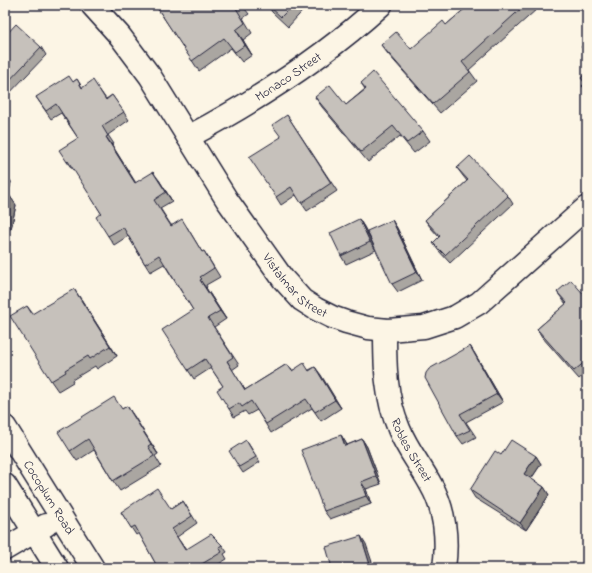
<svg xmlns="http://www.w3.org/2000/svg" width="592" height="573" font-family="'Indie Flower',sans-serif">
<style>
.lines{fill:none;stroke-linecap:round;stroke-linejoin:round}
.minor-casing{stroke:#22223b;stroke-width:25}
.minor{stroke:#fcf5e5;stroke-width:22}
.wall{fill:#aaa6a1;stroke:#22223b}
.shaded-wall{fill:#8b8783;stroke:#22223b}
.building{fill:#c6c1bb;stroke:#22223b}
.labels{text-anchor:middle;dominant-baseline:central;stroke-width:3;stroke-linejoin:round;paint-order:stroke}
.street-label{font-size:13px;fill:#22223b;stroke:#fcf5e5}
</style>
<rect width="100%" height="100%" fill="#fcf5e5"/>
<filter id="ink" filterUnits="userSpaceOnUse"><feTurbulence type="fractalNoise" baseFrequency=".025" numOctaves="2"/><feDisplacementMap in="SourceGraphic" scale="8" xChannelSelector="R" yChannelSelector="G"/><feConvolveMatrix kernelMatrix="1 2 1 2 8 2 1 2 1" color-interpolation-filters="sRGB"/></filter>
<g filter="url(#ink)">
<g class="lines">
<defs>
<g id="minor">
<path id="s1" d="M92 5 120 36 150 76 227 200 283 279 302 300 316 309 332 317 346 322 368 328 388 330 424 327 455 317 479 303 587 207"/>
<path id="s2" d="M188 137C256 101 323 58 381 5"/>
<path id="s3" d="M385 330C385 365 385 396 399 429 407 449 421 466 431 485 445 509 448 540 444 568"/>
<path id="s4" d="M5 427 93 568"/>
<path d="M5 485 57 568"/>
<path d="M5 549 46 525"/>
</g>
</defs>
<use href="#minor" class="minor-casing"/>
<use href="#minor" class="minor"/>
</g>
<path class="wall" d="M157 5H242L249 14 243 18 252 33 243 40 252 55 242 62 231 48 199 71 156 6Z
M268 5H308L288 27 272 12Z
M469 5H534L537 9 469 70 477 81 440 113 388 54 381 45 411 49 446 25Z
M5 36 41 47 46 55 5 98Z
M77 79 82 87 99 89 106 99 112 95 129 120 108 135 114 144 112 145 135 183 159 180 172 201 160 208 171 225 187 227 202 252 204 251 220 277 206 285 207 287 206 288 226 319 214 327 239 365 232 370 245 390 287 364 292 370H309L315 367 341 408 321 421 312 408 271 433 257 410 248 415 245 411 234 417 229 409 223 386 211 368 194 379 188 370 193 310 164 264 150 272 145 264 128 236 114 245 108 236 101 213 74 169 73 170 67 162 78 138 61 113 51 119 36 97 73 82Z
M361 83 423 131 430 141 414 153 400 136 368 162 322 107 315 97 346 105 365 89Z
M287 115 337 191 307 211 296 195 281 205 276 197 281 137Z
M457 168 508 196 513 204 450 263 438 250 433 243 439 237 431 228 425 220 467 181 463 176Z
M5 172 11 182 8 195H9L16 205 11 229 5 228Z
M359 219 364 227 376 250 346 264 341 256Z
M392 220 397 228 422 280 398 292 392 284Z
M557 292 587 298V372L579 379 542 337 537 329 566 304Z
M81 299 117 356 97 369 95 366 72 380 73 382 58 391 51 381 27 306 33 314Z
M470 346 475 354 503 402 466 422 476 437 463 444 457 436Z
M127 406 158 454 155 456 161 466 120 491 113 481 94 450 77 461 70 451 122 409Z
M341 435 347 445 362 439 367 447 381 484 366 489 371 504 330 519 324 511Z
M246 440 260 462 243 473 239 467Z
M501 455 536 456 541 464 531 479 544 487 549 495 526 530 475 498 470 490Z
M183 501 197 523 177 537 186 550 222 545 227 552 224 554 227 559 212 568H158L139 533 136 535 121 512 171 509Z"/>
<path class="shaded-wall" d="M236 30 243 40 252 55 245 45Z
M106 137 112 145 141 191 135 183Z
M5 172 11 182 6 203 5 201Z
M153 172 159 180 172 201 166 192Z
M9 195 16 205 11 229 5 220V216Z
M359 219 364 227 376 250 370 242Z
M392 220 397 228 422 280 417 272Z
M200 280 206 288 226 319 220 311Z
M74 289 81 299 117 356 110 346Z
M470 346 475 354 503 402 497 394Z
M227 361 232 370 250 398 245 390Z
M315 367 321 375 341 408 335 400Z
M127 406 134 416 158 454 151 444Z
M341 435 346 443 350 453 345 446Z
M362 439 367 447 381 484 376 476Z
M536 456 541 464 529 482 524 474Z
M361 482 366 489 371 504 366 496Z
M544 487 549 495 526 530 520 523Z
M361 536 366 544 374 568H371Z"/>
<path class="building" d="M157 5H240L236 8 245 23 236 30 245 45 235 52 224 38 192 61 156 6Z
M268 5H293L281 17Z
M469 5H525L462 62 470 72 433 104 381 45 396 32 411 49 443 21 446 25Z
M16 24 41 47 5 85V36Z
M587 41V52L581 47Z
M587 71V91L582 86 585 83 581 78Z
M373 72 423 131 407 143 393 126 361 152 315 97 330 85 346 105 366 89 361 83Z
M69 76 73 82 77 79 82 88 93 80 106 100 112 95 124 112 102 126 108 136 106 137 135 183 153 172 166 192 154 200 171 226 182 219 202 252 204 251 214 268 200 277 202 279 200 280 220 311 208 318 233 357 227 361 245 390 287 364 292 371 304 363 309 371 315 367 335 400 315 412 306 399 266 424 251 401 242 407 239 403 229 409 217 390 223 386 205 359 188 370 162 330 193 310 159 255 145 264 123 227 108 236 96 217 101 213 68 161 67 162 59 150 78 138 56 104 46 111 36 97Z
M287 115 331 183 301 203 291 187 276 197 249 157 281 137 272 125Z
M470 156 508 196 445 255 433 243 440 236 425 220 468 180 457 168Z
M5 194 9 195 5 216Z
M359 219 370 242 341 256 330 233Z
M392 220 417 272 392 284 367 231Z
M571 280 587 298V360L574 371 537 329 567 303 557 292Z
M74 289 110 346 90 359 88 356 65 370 66 372 51 381 10 316 27 306 32 314Z
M470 346 497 394 460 414 470 430 457 436 425 378 426 373 429 369Z
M114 397 122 409 127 406 151 444 148 446 154 456 113 481 88 439 70 451 58 432Z
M341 435 345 446 362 439 376 476 361 482 366 496 324 511 301 450Z
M246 440 256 457 239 467 229 451Z
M511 440 536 456 524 474 544 487 520 523 470 490 495 451 501 455Z
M157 488 171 509 183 501 192 516 172 529 185 550 211 534 222 545 219 547 222 552 195 568H158L135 526 131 528 121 512Z
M361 536 371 568 381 565 382 568H332L326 547Z"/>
</g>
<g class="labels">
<g class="street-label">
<text stroke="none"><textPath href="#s2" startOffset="117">Monaco Street</textPath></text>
<text stroke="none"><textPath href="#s1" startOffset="348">Vistalmar Street</textPath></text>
<text stroke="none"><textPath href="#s3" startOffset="125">Robles Street</textPath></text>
<text stroke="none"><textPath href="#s4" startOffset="83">Cocoplum Road</textPath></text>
</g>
</g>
<rect width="592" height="573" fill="none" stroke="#fcf5e5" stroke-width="20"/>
<rect x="10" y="10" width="572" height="553" fill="none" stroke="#22223b" stroke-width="1.5" filter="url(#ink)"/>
</svg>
